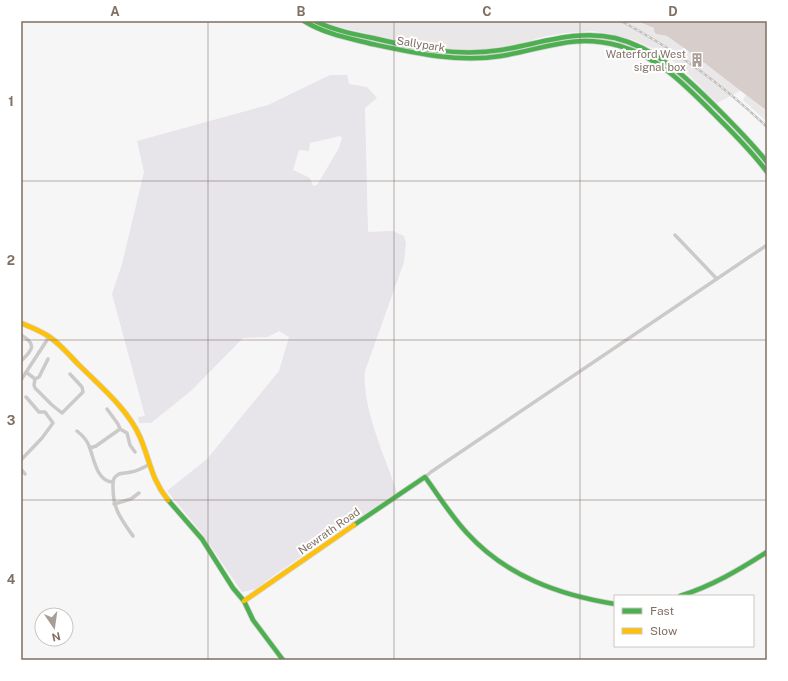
<svg xmlns="http://www.w3.org/2000/svg" width="788" height="681" font-family="'Public Sans',sans-serif">
<style>
.built{fill:#e9e7e7}
.green{fill:#e7e4ea;fill-rule:evenodd}
.water{fill:#d7cecc}
.lines{fill:none;stroke-linecap:round;stroke-linejoin:round}
.fast-casing{stroke:#d4d3d2;stroke-width:6}
.slow-casing{stroke:#d4d3d2;stroke-width:6}
.street{stroke:#cccac9;stroke-width:3.5}
.fast{stroke:#4caf50;stroke-width:4.5}
.slow{stroke:#ffc107;stroke-width:4.5}
.rail-casing{stroke:#c1c0bf;stroke-width:2.5}
.rail{stroke:#fff;stroke-width:1;stroke-dasharray:3;stroke-linecap:butt}
.grid{fill:none;stroke:#806f62;stroke-width:1;stroke-opacity:0.55}
.labels{text-anchor:middle;dominant-baseline:central;stroke-width:4;stroke-linejoin:round;paint-order:stroke}
.street-label{font-size:11px;fill:#806f62;stroke:#fff}
.poi-label{font-size:11px;fill:#806f62;stroke:#fff;text-anchor:end}
.neatline{fill:none;stroke:#806f62;stroke-width:1.5}
.grid-label{font-size:13px;text-anchor:middle;font-weight:bold;fill:#806f62}
</style>
<rect width="100%" height="100%" fill="#f6f6f7"/>
<path class="built" d="M323 21H636L654 28 656 34 667 36 742 90 717 103 691 77 673 61 652 48 634 40 611 34 593 31 566 33 546 36 519 44 485 49 459 50 433 48 352 30 326 23Z
M746 95 767 112V122L743 100Z"/>
<path class="green" d="M330 75H347L349 84 367 87 377 98 365 108 368 232 393 231 404 236 406 243 404 262 365 371C362 409 385 456 397 492L277 573 256 589 242 592 201 532 167 491 207 459 279 371 289 337 279 331 268 337 243 338 192 390 151 423H139L138 417 145 416 112 294 122 264 144 172 137 141 268 105ZM340 136 342 138 339 148 317 185 313 186 310 178 293 170 299 150 309 151 310 143Z"/>
<path class="water" d="M637 21H767V111L702 61 667 36 656 34 654 31V28Z"/>
<g class="lines">
<defs>
<path id="fast" d="M304 21C325 34 348 38 372 44 414 53 458 63 501 56 545 49 573 33 620 46 658 57 685 85 712 112 731 131 751 150 767 172
M315 21C333 30 353 34 373 38 415 48 458 57 501 50 539 44 576 29 615 38 657 48 688 79 718 109 735 126 752 143 767 162
M168 500 202 539 233 588 244 601 253 620 283 660
M354 525 425 477C439 496 451 516 467 533 506 576 559 595 615 604
M680 596C712 586 739 570 767 552"/>
<path id="slow" d="M21 323C28 326 36 329 43 333 57 340 68 354 79 365 100 386 128 409 140 437 150 460 151 479 168 500
M244 601 354 525"/>
</defs>
<use href="#fast" class="fast-casing"/>
<use href="#slow" class="slow-casing"/>
<path class="street" d="M675 235 717 279
M21 335C37 344 33 350 21 361
M26 372 35 379 34 385 35 388 52 405 62 413 83 392 82 387 70 374
M35 379 39 377 48 359
M21 380 49 337
M107 409 118 424 120 429 127 433 130 445 135 452
M77 431C82 435 87 440 89 446 94 458 96 480 112 482
M90 448 96 446 120 429
M21 460 42 438 53 423 45 412H39L26 397
M21 469 25 474
M425 477 431 472 767 245
M114 504 131 499 139 493
M133 536C121 519 113 509 113 488 113 482 112 478 119 474 122 473 127 473 131 472 137 471 143 468 148 465"/>
<use href="#fast" class="fast"/>
<use href="#slow" class="slow"/>
<defs>
<path id="rail" d="M621 21C674 49 724 86 767 127"/>
</defs>
<use href="#rail" class="rail-casing"/>
<use href="#rail" class="rail"/>
</g>
<path class="grid" d="M208 21V660M394 21V660M580 21V660M21 181H767M21 340H767M21 500H767"/>
<defs>
<symbol id="building-bare" viewBox="-9 -9 18 18"><path d="M-4-6H4V6H1V3H-1V6H-4ZM-2.5-4.3h1.7v1.8h-1.7ZM.8-4.3h1.7v1.8H.8ZM-2.5-1h1.7V.8h-1.7ZM.8-1h1.7V.8H.8Z" fill="#a99e96" stroke="#fff" stroke-width="2.5" paint-order="stroke"/></symbol>
</defs>
<g fill-rule="evenodd">
<use href="#building-bare" x="687" y="50" width="20" height="20"/>
</g>
<g class="labels">
<g class="street-label">
<text transform="translate(421 44) rotate(9)">Sallypark</text>
<text transform="translate(329 531) rotate(-35)">Newrath Road</text>
</g>
<g class="poi-label">
<text x="686" y="54">Waterford West<tspan x="686" dy="13">signal box</tspan></text>
</g>
</g>
<rect width="788" height="681" fill="none" stroke="#ffffff" stroke-width="44"/>
<rect x="614" y="595" width="140" height="52" fill="#ffffff" stroke="#ccc5c0"/>
<rect x="622" y="608" width="20" height="6" fill="#4caf50" stroke="#ccc5c0"/>
<text x="650" y="615" font-size="12" fill="#806f62">Fast</text>
<rect x="622" y="628" width="20" height="6" fill="#ffc107" stroke="#ccc5c0"/>
<text x="650" y="635" font-size="12" fill="#806f62">Slow</text>
<g transform="translate(54 627) rotate(167)"><circle r="19" fill="#ffffff" stroke="#ccc5c0"/>
<path d="M0-3L7 15L0 10L-7 15Z" fill="#a99e96"/>
<text y="-6" font-size="11" font-weight="bold" text-anchor="middle" fill="#806f62">N</text>
</g>
<rect x="22" y="22" width="744" height="637" class="neatline"/>
<g class="grid-label">
<text x="115" y="16">A</text>
<text x="301" y="16">B</text>
<text x="487" y="16">C</text>
<text x="673" y="16">D</text>
<text x="11" y="106">1</text>
<text x="11" y="265">2</text>
<text x="11" y="425">3</text>
<text x="11" y="584">4</text>
</g>
</svg>
